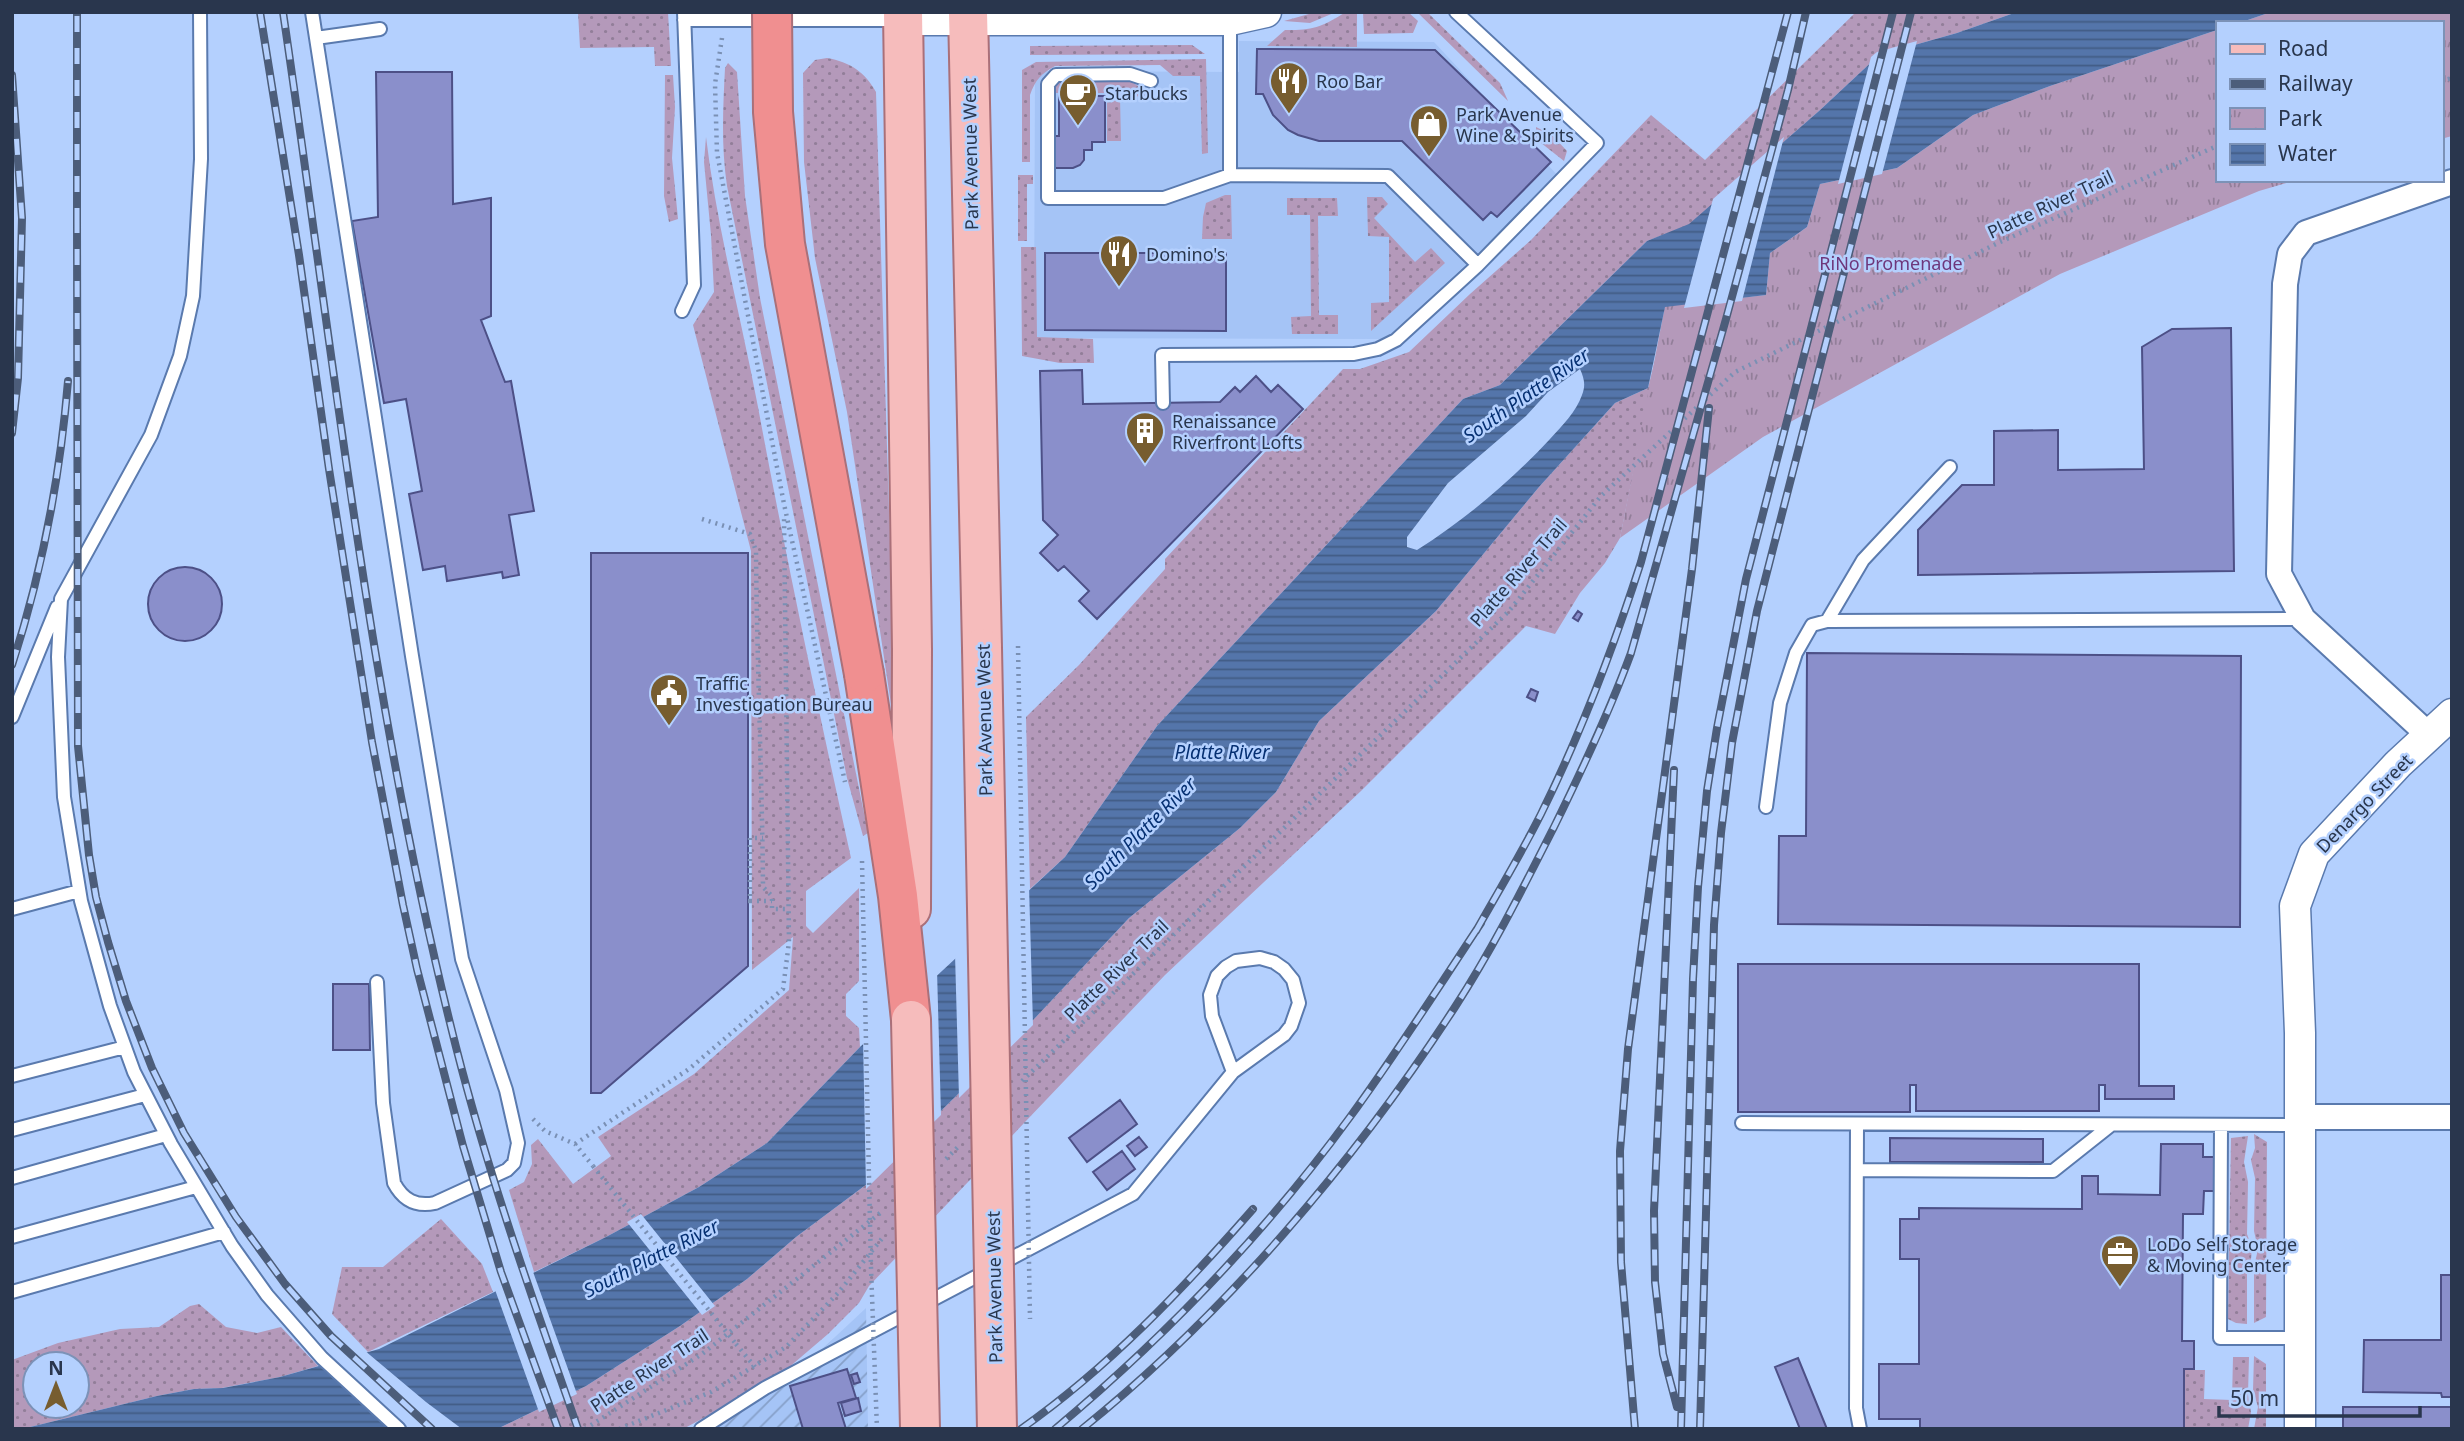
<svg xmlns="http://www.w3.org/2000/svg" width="2464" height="1441" font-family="'Noto Sans',sans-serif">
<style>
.built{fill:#a5c4f6}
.industrial{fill:url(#industrial-furrows)}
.grass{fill:url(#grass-dots);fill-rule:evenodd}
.park{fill:url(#park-tufts)}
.water{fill:url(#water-rules);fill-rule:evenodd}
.pier{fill:#b4d0fe}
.building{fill:#8a8fcb;stroke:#4d5087;stroke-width:2}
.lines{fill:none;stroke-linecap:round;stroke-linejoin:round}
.service-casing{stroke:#5a7aae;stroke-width:16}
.minor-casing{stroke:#5a7aae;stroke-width:28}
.tertiary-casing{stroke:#5a7aae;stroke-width:33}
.primary-casing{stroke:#aa7079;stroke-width:42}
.motorway-casing{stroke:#aa7079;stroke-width:42}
.path{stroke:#7a90b4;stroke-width:4.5;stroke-dasharray:2 5;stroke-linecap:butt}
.service{stroke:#fff;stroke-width:12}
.minor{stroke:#fff;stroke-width:24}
.tertiary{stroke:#fff;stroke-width:30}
.primary{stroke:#f6bcbc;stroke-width:38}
.motorway{stroke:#f08f90;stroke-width:38}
.rail-casing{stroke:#4c5d7a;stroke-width:8}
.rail{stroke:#b4d0fe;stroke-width:5;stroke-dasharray:16;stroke-linecap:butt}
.primary-bridge-casing{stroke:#aa7079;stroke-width:42;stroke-linecap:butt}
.motorway-bridge-casing{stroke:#aa7079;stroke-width:42;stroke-linecap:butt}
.path-bridge{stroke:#7a90b4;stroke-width:4.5;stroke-dasharray:2 5;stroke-linecap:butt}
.primary-bridge{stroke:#f6bcbc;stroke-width:38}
.motorway-bridge{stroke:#f08f90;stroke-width:38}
.labels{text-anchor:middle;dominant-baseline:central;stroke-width:5;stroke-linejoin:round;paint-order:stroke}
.poi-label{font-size:18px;fill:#29364d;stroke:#b4d0fe;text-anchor:start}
.street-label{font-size:18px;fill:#29364d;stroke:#b4d0fe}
.park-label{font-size:18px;fill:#6e377b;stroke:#b4d0fe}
.water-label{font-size:19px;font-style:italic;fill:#063072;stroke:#b4d0fe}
</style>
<defs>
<pattern id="industrial-furrows" width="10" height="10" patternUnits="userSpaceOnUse" patternTransform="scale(1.75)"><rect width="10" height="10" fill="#a5c4f6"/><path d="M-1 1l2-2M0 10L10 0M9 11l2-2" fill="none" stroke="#86a0c9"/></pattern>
<pattern id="grass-dots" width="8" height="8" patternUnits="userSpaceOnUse" patternTransform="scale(1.75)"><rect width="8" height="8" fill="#b499ba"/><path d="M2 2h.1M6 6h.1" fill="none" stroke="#927e99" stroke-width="1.8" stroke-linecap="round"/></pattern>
<pattern id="park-tufts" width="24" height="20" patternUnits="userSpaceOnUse" patternTransform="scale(1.75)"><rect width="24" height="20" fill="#b499ba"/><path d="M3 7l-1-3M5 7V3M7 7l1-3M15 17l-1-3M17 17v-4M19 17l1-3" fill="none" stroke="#927e99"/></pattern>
<pattern id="water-rules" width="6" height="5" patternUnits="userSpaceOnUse" patternTransform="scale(1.75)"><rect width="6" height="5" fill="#5475aa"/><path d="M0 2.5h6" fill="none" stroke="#425c85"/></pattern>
</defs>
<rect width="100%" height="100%" fill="#b4d0fe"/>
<path class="built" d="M1239 41 1434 42 1560 178 1385 339 1034 338 1035 71 1239 72Z"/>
<path class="industrial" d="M866 1308 868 1429H690L760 1395 802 1368Z"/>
<path class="grass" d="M578 12H668L671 66H655L654 47 580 48Z
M1316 12H1336L1310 23 1284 21Z
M1346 12H1357V47L1267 46 1285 30C1313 31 1323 26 1346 12Z
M1363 12H1408L1418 21 1413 33 1364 34Z
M1417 12H1427L1500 83 1508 101Z
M1856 12H2017L1957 33 1879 55 1819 111 1689 225 1647 241 1500 385 1463 399 1157 726 1065 857 1030 889 1026 717 1079 665 1165 569V559L1343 369H1360L1409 352 1470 294 1531 240 1651 115 1705 160Z
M1192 45 1205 54 1030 55V46Z
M827 58C850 62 865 72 876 92L896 737 847 412 815 258 804 162 803 73 815 60Z
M1206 59 1208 153 1202 154 1200 76H1173L1160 65 1055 66C1042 73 1035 80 1030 95V162H1022V70L1036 62Z
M728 63 737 72 745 196 760 298 868 833 863 836 847 778 727 186C721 146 723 108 725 68Z
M665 75H673L675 107 672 158 678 219 669 222 664 196Z
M1061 81H1130L1146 91V96L1120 97 1121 141H1107V93H1054V87Z
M1536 127 1552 135 1567 151 1564 161 1536 139Z
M706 137C717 228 741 317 758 407 786 558 818 708 851 858L806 891V926L813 933 859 888V981L846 994V1016L859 1028 860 1047 767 1143 699 1187 606 1237 534 1272 509 1190 524 1182 532 1164 531 1145 538 1139 573 1184 611 1156 598 1137 694 1074 789 990 793 937 752 970 751 551 693 325 714 292 711 235 704 162Z
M1018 175H1033V184H1027V241H1018Z
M1225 195H1231L1232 239H1202L1203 217 1206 203Z
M1367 197H1382L1388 204 1374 218 1415 262 1431 248 1445 263 1371 331V303L1389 302V237L1368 236Z
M1287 198H1337L1338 216H1318L1319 315H1338V334H1292L1291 317 1311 316 1310 215H1287Z
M1021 247H1036L1037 337 1093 339 1094 363H1060L1022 356Z
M1658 349 1620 538 1605 563 1580 593 1555 634 1526 626 1361 791 1165 975 869 1286 859 1303 828 1334 787 1369 752 1392 683 1429H497L586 1386 680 1326 747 1279 796 1237 867 1184 1036 1017 1129 918 1240 828 1276 792 1319 721 1436 611 1539 487 1615 403 1648 388Z
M2254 1134 2267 1142 2266 1317 2254 1323V1267L2258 1249 2254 1231 2255 1178 2251 1160 2255 1148Z
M2248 1136 2244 1162 2248 1182 2247 1234 2252 1248 2251 1259 2247 1268V1324L2236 1323 2228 1319 2231 1138Z
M441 1219 482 1264 493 1292 368 1352 332 1314 342 1267H383Z
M199 1304 226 1327 257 1333 281 1327 318 1366 280 1377 222 1388 194 1389 157 1396 22 1429H12V1360L58 1343 120 1329 159 1327 190 1306ZM35 1364H77V1406H35Z
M2254 1356 2266 1364V1429H2254L2258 1407 2253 1390Z
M2233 1357H2249L2248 1394 2251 1412 2248 1429H2185V1370H2205L2204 1399 2232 1400Z"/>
<path class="park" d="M2271 12H2452V136L2441 139V23H2239Z
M2217 30V180H2296L2259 191 2060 274 1763 437 1620 538 1665 306 1766 295 1770 253 1807 227 1820 184 1897 168 1973 115 2050 86Z"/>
<path class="water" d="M2017 12H2271L2239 23H2217V30L2050 86 1973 115 1897 168 1820 184 1807 227 1770 253 1766 295 1665 307 1648 388 1615 403 1539 487 1436 611 1319 721 1276 792 1240 828 1129 918 1036 1017 867 1184 796 1237 747 1279 680 1326 586 1386 497 1429H22L157 1396 194 1389 223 1388 280 1377 379 1349 606 1237 699 1187 767 1143 860 1047 1065 857 1157 726 1463 399 1500 385 1647 241 1689 224 1819 111 1879 55 1957 33ZM1580 369C1584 378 1586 385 1582 395 1576 412 1562 426 1550 439 1511 481 1466 519 1417 550L1407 547V537L1448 483 1526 416 1548 392Z"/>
<path class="pier" d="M1917 41 1882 174 1838 184 1871 57 1877 52Z
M1784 137 1742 301 1684 308 1713 199Z
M1029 886 1033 1025 959 1098 955 954Z
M937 970 941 1115 866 1189 863 1039Z
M641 1214 715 1306 702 1315 627 1222Z
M532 1269 577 1394 539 1412 494 1287Z
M364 1350 426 1402 462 1429H391L319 1362Z"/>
<path class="building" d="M1257 49 1435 50 1551 162 1497 217 1491 212 1483 220 1402 141H1319L1298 135 1288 130 1273 115 1263 94H1256Z
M376 72H452L453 204 491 198V316L481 320 505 382 511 381 534 511 509 515 519 575 503 578 502 572 447 581 445 566 423 570 409 494 422 491 406 399 384 403 352 221 378 217Z
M1059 96H1105V142H1092V150H1084V160L1080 165 1073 168H1053V136H1059Z
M1045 253H1226V331L1045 330Z
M2231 328 2234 571 1918 575V530L1962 485H1994V431L2058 430V470L2144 469 2142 347 2172 329Z
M1082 370 1083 404 1220 402 1235 387 1240 392 1256 376 1271 392 1278 385 1303 409 1097 619 1079 601 1089 591 1064 566 1058 571 1040 553 1058 535 1043 520 1040 371Z
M591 553H748V966L601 1093H591Z
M148 604a37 37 0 1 1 74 0a37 37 0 1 1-74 0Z
M1578 611 1582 614 1578 621 1573 618Z
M1807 653 2241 656 2240 927 1778 924 1779 836H1806Z
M1531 689 1538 692 1535 701 1527 697Z
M1738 964H2139V1086H2174V1099H2105V1085H2099V1111H1916V1085H1910V1112H1738Z
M333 984H369L370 1050H333Z
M1120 1100 1137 1124 1087 1162 1069 1138Z
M1139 1137 1147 1147 1135 1156 1127 1146Z
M1890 1138 2043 1139V1162H1890Z
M2161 1144H2203V1157H2214V1191H2204L2203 1214H2183L2182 1341H2194V1369H2184V1429H1920V1419H1879V1364H1919V1259H1900V1219H1919V1208L2082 1209V1176H2098V1194L2160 1195Z
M1122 1151 1135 1169 1107 1190 1093 1172Z
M2441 1275H2452V1397H2442L2441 1393 2363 1392 2364 1340H2441Z
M1798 1358 1827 1429H1800L1775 1367Z
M847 1369 856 1398 838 1403 846 1429H803L790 1386Z
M857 1373 860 1382 854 1384 851 1375Z
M858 1398 861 1411 845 1416 841 1403Z
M2343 1407H2452V1429H2343Z"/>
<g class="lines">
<defs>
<path id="service" d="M200 12 201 159 193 296 180 356 151 435 61 599 58 657 64 797 81 901 110 1006 134 1072 171 1144 232 1246 267 1295 322 1358 399 1429
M312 12 412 656 462 959 506 1090 518 1143 514 1163 507 1170 435 1203C416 1207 403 1200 394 1183L383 1103 377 982
M684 20H899
M1230 20V175
M316 38 380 29
M1151 81 1130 74 1056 75 1048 84V198H1164L1230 175 1388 176 1478 265 1597 143 1456 12
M682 311 694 285 684 12
M1163 403 1162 355 1354 354 1378 349 1396 340 1478 265
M1827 621 1863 560 1950 467
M12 717 57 607
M1766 807 1780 703 1796 653 1812 625 1827 621 2303 619
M12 909 79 891
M12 1076 125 1047
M1742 1123 2300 1125
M1857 1124 1856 1408 1860 1429
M2221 1125 2220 1338H2300
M12 1130 145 1095
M1857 1170 2053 1171 2111 1125
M12 1178 166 1135
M12 1237 196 1187
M12 1292 224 1232
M701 1429 765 1388 1133 1194 1233 1072 1284 1035 1291 1026 1299 1003 1293 980 1284 969 1274 962 1260 958 1236 961 1226 967 1217 976 1210 995 1212 1016 1233 1072"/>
<path id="minor" d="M2430 736 2303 619 2279 574 2285 284 2290 254 2306 233 2452 182
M2300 1117H2452"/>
<path id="tertiary" d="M903 20H1230L1266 12
M2300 1429V1033L2295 906 2314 854 2398 764 2452 714"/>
<path id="primary" d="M903 12 912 650 911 909
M968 12 982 648"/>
<path id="motorway" d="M864 674 898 896 911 1020"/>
</defs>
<use href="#service" class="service-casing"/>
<use href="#minor" class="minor-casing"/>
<use href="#tertiary" class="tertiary-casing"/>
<use href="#primary" class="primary-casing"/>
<use href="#motorway" class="motorway-casing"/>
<path class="path" d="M722 38 715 84 717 153 784 504 845 782
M2441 81 2452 78
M702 519 750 534 756 551C757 664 762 775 763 887L772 896V909H788
M748 901H750V838H763
M750 901H772
M1022 1081 1509 611 1601 496 1735 372 2000 242 2217 146
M533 1119 545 1131 575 1144 593 1166
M575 1144 689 1069 783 989 789 942 784 515
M946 1159 960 1145
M736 1344 755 1367
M585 1429 702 1354 884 1210
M619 1429 711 1392 786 1347 838 1293 884 1236"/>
<use href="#service" class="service"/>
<use href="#minor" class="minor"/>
<use href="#tertiary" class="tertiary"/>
<use href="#primary" class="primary"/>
<use href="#motorway" class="motorway"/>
<defs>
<path id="rail" d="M260 12 299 255 329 469 372 742 403 905 417 969 463 1146 501 1272 558 1429
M283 12C334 358 370 708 456 1047 489 1177 534 1303 578 1429
M12 75 22 218 18 378 12 433
M77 217 78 746 89 855 96 897 108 942 126 1001 152 1068 184 1133 236 1217 285 1284 331 1336 432 1429
M77 224V12
M12 665C42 572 60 478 68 381
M1674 770 1654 1211 1655 1282 1663 1354 1677 1407
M1476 931C1498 892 1521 854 1541 814 1581 733 1613 649 1641 562L1788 12
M1021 1429C1109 1367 1182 1290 1253 1209
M1055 1429C1165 1337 1265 1233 1350 1117 1396 1054 1438 988 1481 923
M1082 1429C1225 1314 1355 1161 1455 1007 1492 950 1523 888 1554 827 1582 770 1609 713 1631 653L1726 319 1788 90 1806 12
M1635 1429 1621 1262 1620 1151 1628 1049 1692 569 1709 408
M1681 1429 1693 979 1698 887 1707 791 1717 728 1746 579 1893 12
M1700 1429 1714 925 1721 833 1732 743 1757 611 1911 12"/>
</defs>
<use href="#rail" class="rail-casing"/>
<use href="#rail" class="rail"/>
<defs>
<path id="primary-bridge" d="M982 648 997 1429
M911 1020 920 1429"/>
<path id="motorway-bridge" d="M772 12 773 112 785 244 864 674"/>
</defs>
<use href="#primary-bridge" class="primary-bridge-casing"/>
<use href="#motorway-bridge" class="motorway-bridge-casing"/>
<path class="path-bridge" d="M1018 646 1030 1319
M862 861 871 1268 877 1429
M593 1166 736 1344"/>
<use href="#primary-bridge" class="primary-bridge"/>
<use href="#motorway-bridge" class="motorway-bridge"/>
</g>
<defs>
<symbol id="restaurant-pin" viewBox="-11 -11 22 30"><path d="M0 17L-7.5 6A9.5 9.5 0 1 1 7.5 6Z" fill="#775d2f" stroke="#b4d0fe"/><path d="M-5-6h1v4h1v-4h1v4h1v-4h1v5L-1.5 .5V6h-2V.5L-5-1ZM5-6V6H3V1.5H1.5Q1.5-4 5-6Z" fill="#fff"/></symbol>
<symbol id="cafe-pin" viewBox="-11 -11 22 30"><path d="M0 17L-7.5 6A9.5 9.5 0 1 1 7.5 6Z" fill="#775d2f" stroke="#b4d0fe"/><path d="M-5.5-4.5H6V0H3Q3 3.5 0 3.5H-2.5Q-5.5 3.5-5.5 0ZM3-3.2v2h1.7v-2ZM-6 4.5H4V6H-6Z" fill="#fff"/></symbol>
<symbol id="shop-pin" viewBox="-11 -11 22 30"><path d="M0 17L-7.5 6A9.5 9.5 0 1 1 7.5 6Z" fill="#775d2f" stroke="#b4d0fe"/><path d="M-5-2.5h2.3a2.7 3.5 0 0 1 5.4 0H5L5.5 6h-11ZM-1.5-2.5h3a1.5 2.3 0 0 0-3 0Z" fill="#fff"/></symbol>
<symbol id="building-pin" viewBox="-11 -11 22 30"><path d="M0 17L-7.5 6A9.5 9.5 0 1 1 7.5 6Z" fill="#775d2f" stroke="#b4d0fe"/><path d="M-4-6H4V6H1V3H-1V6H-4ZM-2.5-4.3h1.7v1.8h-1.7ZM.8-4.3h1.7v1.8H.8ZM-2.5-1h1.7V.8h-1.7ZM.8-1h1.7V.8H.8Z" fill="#fff"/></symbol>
<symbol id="civic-pin" viewBox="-11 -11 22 30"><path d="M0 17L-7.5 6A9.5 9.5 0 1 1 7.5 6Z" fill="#775d2f" stroke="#b4d0fe"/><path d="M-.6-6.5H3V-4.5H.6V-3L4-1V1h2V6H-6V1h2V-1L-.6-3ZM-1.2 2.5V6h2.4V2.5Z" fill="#fff"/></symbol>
<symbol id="office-pin" viewBox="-11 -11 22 30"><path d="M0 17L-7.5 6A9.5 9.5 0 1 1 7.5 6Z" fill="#775d2f" stroke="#b4d0fe"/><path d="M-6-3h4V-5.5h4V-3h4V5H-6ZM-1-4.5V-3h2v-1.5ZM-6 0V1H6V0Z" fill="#fff"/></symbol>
</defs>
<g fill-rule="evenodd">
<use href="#restaurant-pin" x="1267" y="59" width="44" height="60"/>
<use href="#cafe-pin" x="1056" y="71" width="44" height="60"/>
<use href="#shop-pin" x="1407" y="102" width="44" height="60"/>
<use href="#restaurant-pin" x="1097" y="232" width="44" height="60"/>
<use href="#building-pin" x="1123" y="409" width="44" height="60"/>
<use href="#civic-pin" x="647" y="671" width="44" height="60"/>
<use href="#office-pin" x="2098" y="1232" width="44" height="60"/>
</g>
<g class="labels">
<g class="poi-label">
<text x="1316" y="81">Roo Bar</text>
<text x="1105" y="93">Starbucks</text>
<text x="1456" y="114">Park Avenue<tspan x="1456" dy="21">Wine &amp; Spirits</tspan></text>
<text x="1146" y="254">Domino's</text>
<text x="1172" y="421">Renaissance<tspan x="1172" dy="21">Riverfront Lofts</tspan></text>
<text x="696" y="683">Traffic<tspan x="696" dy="21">Investigation Bureau</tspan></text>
<text x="2147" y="1244">LoDo Self Storage<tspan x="2147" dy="21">&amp; Moving Center</tspan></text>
</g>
<g class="street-label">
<text transform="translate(970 154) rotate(-91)">Park Avenue West</text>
<text transform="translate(2050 204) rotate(-25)">Platte River Trail</text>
<text transform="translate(1518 572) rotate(-49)">Platte River Trail</text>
<text transform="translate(984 720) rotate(-91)">Park Avenue West</text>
<text transform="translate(2364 803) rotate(-46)">Denargo Street</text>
<text transform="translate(1116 970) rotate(-44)">Platte River Trail</text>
<text transform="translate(994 1287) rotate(-91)">Park Avenue West</text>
<text transform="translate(649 1370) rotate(-33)">Platte River Trail</text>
</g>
<g class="park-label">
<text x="1891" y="263">RiNo Promenade</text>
</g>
<g class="water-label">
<text transform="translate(1526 395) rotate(-35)">South Platte River</text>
<text x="1222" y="752">Platte River</text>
<text transform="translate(1140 833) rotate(-45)">South Platte River</text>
<text transform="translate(651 1258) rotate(-27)">South Platte River</text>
</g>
</g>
<rect width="2464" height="1441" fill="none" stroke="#29364d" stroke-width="28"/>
<rect x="2216" y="21" width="228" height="161" fill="#b4d0fe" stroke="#7c92b7" stroke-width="2"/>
<rect x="2230" y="44" width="35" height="10" fill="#f6bcbc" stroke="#7c92b7" stroke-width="2"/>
<text x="2278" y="56" font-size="21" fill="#29364d">Road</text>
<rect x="2230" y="79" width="35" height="10" fill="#4c5d7a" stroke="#7c92b7" stroke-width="2"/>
<text x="2278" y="91" font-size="21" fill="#29364d">Railway</text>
<rect x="2230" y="108" width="35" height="21" fill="url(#park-tufts)" stroke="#7c92b7" stroke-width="2"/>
<text x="2278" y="126" font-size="21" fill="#29364d">Park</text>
<rect x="2230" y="144" width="35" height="21" fill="url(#water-rules)" stroke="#7c92b7" stroke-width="2"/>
<text x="2278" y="161" font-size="21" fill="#29364d">Water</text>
<g transform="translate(56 1385)"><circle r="33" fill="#b4d0fe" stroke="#7c92b7" stroke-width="2"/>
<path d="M0-5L12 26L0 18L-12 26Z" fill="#775d2f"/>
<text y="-10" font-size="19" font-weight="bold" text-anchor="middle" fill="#29364d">N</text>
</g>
<path d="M2219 1406v10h201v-10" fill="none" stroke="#29364d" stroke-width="3.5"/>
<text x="2230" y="1406" font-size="21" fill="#29364d" stroke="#b4d0fe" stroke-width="5" paint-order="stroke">50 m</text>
</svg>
